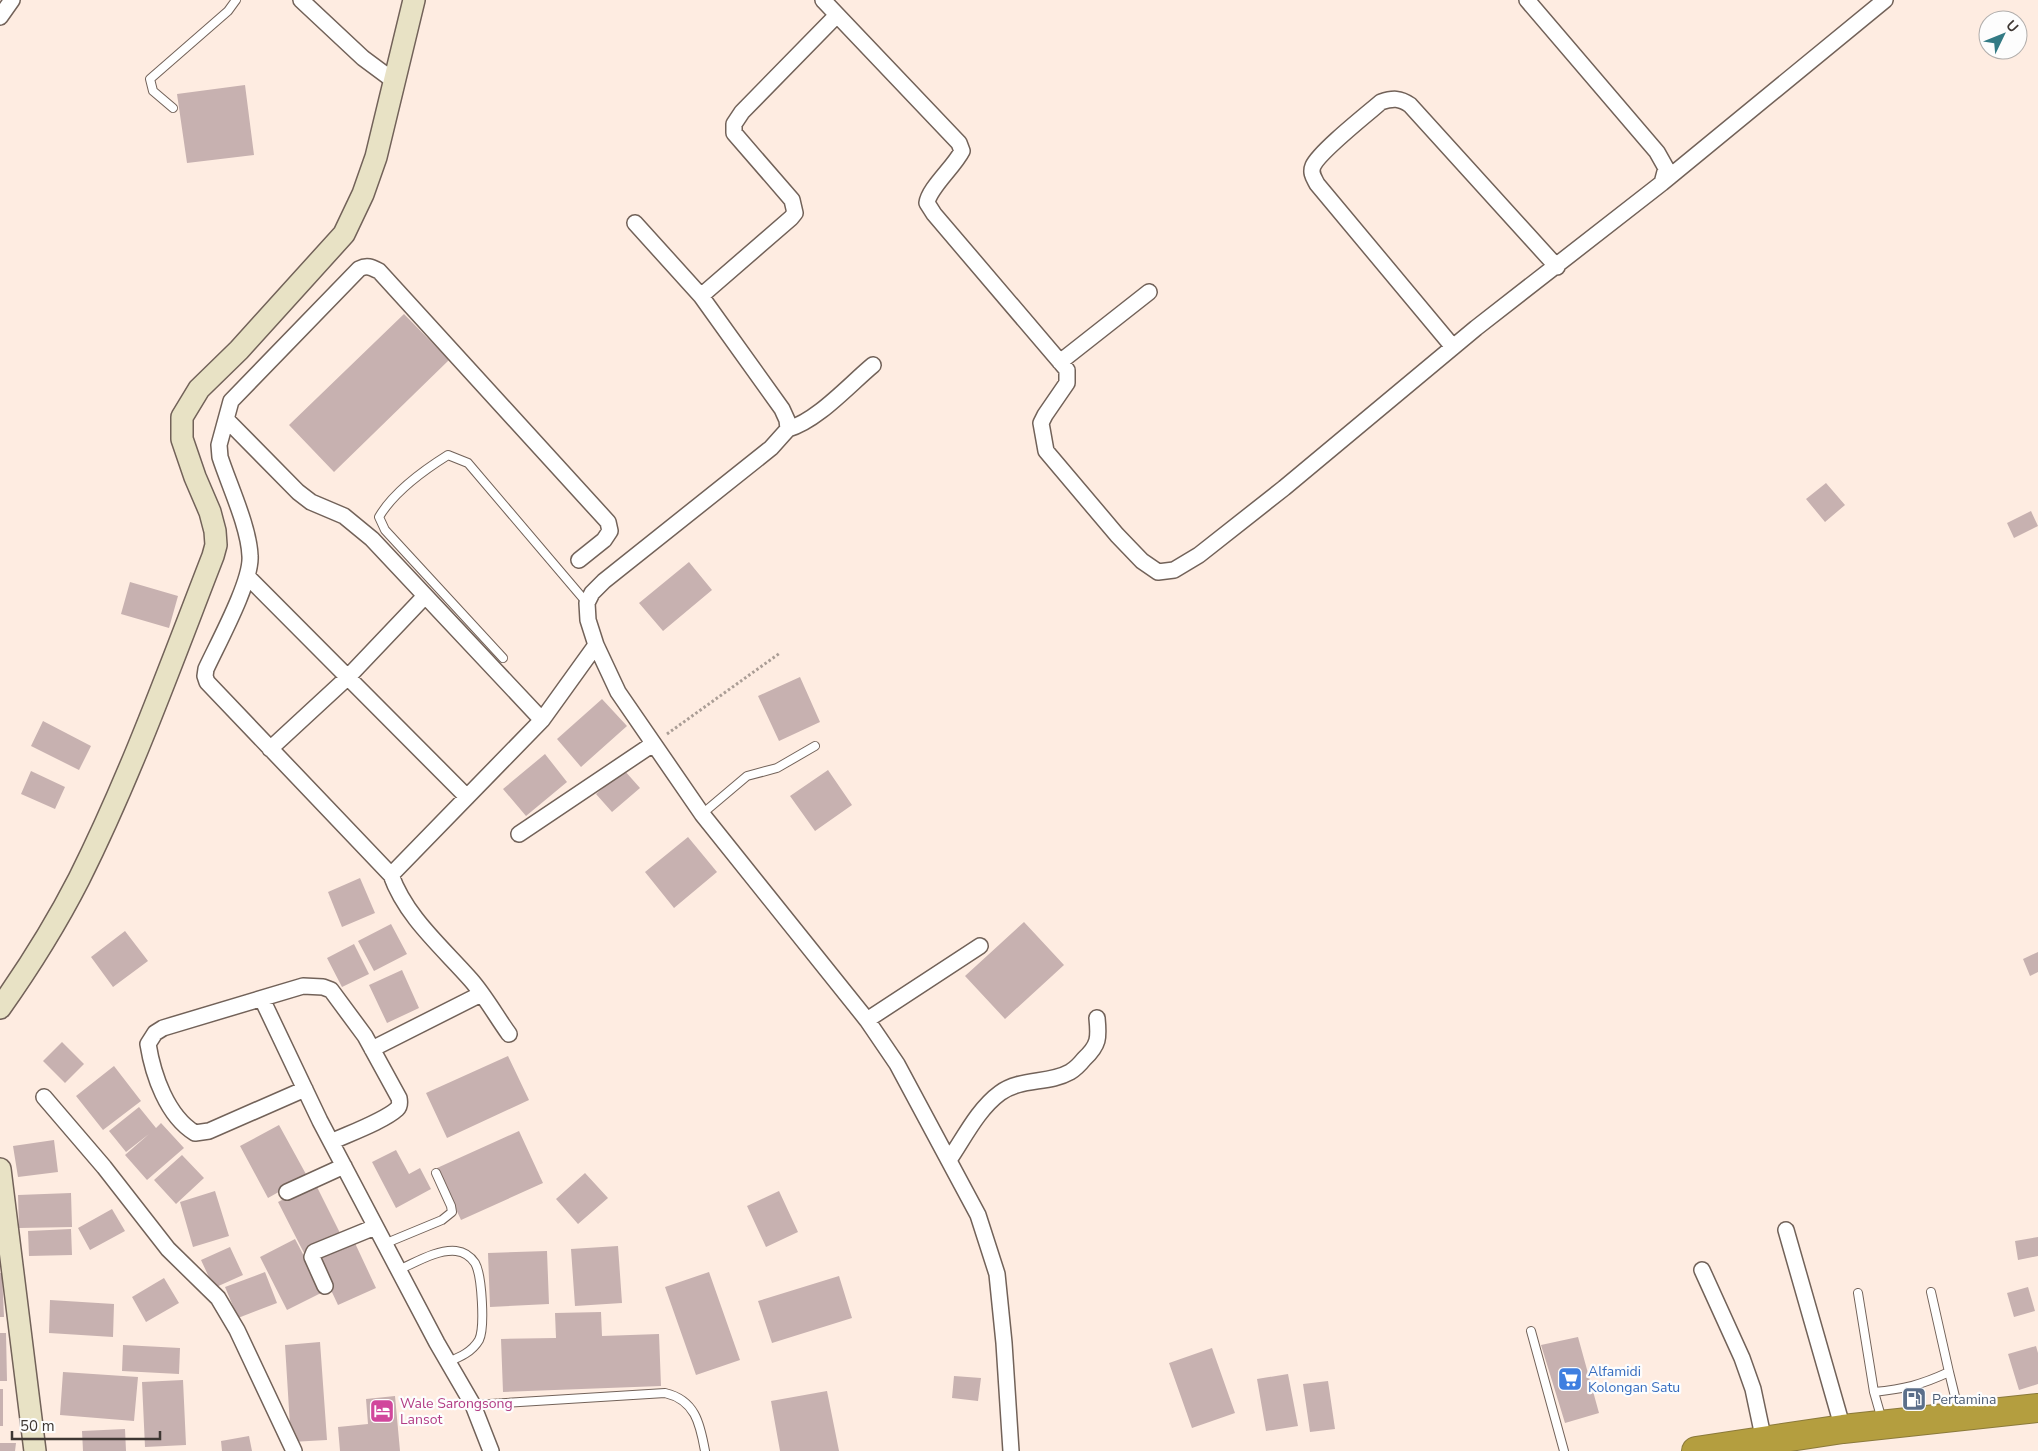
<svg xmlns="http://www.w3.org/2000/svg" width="2038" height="1451" font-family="'Nunito Sans',sans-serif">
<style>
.building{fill:#c7b1b0}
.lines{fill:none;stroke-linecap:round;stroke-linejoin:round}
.lane-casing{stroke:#726259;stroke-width:10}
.street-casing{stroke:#726259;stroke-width:18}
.secondary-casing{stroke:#726259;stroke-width:24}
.highway-casing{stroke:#8b7a3b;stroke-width:30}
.path{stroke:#aa9d95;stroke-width:3;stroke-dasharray:2.5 2.5;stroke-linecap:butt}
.lane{stroke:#fff;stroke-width:8}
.street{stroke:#fff;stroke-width:15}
.secondary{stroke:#e8e2c5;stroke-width:21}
.highway{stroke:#b49e3f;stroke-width:28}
.labels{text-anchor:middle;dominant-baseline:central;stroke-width:4.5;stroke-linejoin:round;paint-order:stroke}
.shop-label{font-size:14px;fill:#366cbe;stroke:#fdfdfd;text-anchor:start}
.service-label{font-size:14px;fill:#4e5e75;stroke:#fdfdfd;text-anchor:start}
.hotel-label{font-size:14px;fill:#b23c85;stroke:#fdfdfd;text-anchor:start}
</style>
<rect width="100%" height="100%" fill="#feece1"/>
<path class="building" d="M245 85 254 155 187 163 177 94Z
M404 314 449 360 334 472 289 425Z
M1826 483 1845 505 1825 522 1806 499Z
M2031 511 2038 526 2014 538 2007 523Z
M689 562 712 590 663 631 639 603Z
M130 582 178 596 169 628 121 614Z
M800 677 820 722 779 741 758 696Z
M602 699 627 726 581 767 557 739Z
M43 721 91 746 79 770 31 746Z
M545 754 567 782 526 816 503 789Z
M624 770 640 788 612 812 596 794Z
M828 770 852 805 815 831 790 796Z
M31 771 65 787 55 809 21 794Z
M688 837 717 872 674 908 645 872Z
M360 878 375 913 342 927 328 892Z
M1024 922 1064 965 1005 1019 965 976Z
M391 924 407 954 374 971 358 941Z
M125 931 148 961 113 987 91 957Z
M354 944 369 974 342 987 327 958Z
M2038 952V972L2030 976 2023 959Z
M402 970 419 1008 387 1023 369 985Z
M62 1042 84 1064 65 1083 43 1061Z
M508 1056 529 1100 447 1138 426 1093Z
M114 1066 141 1101 103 1130 76 1096Z
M139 1107 156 1128 161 1123 184 1148 147 1180 125 1155 149 1134 126 1152 109 1131Z
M279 1125 307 1176 268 1198 240 1146Z
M519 1131 543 1183 461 1220 437 1168Z
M54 1140 58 1172 18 1177 13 1146Z
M396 1150 409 1174 420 1168 431 1189 396 1208 372 1162Z
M182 1155 204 1178 176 1204 154 1180Z
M585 1173 608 1198 578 1224 556 1199Z
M315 1183 341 1235 304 1253 278 1202Z
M215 1191 229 1236 193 1247 180 1202Z
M779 1191 798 1232 766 1247 747 1206Z
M71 1193 72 1227 19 1228 18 1195Z
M112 1209 125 1231 90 1250 78 1228Z
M71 1229 72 1255 29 1256 28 1231Z
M2038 1237V1256L2018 1260 2015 1241Z
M295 1239 323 1292 287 1310 260 1257Z
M354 1241 376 1288 338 1305 316 1258Z
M618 1246 622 1303 575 1306 571 1249Z
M230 1247 243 1275 214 1288 201 1260Z
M547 1251 549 1304 490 1307 488 1253Z
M265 1272 277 1303 238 1318 225 1287Z
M709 1272 740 1360 696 1375 665 1287Z
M0 1273H2L4 1317H0Z
M839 1276 852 1318 772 1343 758 1301Z
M164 1278 179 1303 146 1322 132 1297Z
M2028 1287 2035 1311 2014 1317 2007 1293Z
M50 1300 114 1304 113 1337 49 1333Z
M601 1312 602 1336 659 1334 661 1386 503 1392 501 1339 556 1338 555 1313Z
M0 1333H6L7 1381H0Z
M1578 1337 1599 1413 1565 1423 1541 1345Z
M320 1342 327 1440 291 1442 285 1345Z
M123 1345 180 1348 179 1374 122 1371Z
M2036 1346 2038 1353V1384L2019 1390 2008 1354Z
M1212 1348 1235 1413 1192 1428 1169 1363Z
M63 1372 138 1377 134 1421 60 1415Z
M1288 1374 1298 1426 1266 1431 1257 1379Z
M954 1376 981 1378 978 1401 952 1398Z
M183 1380 186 1445 145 1447 142 1382Z
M1328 1381 1335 1429 1310 1432 1303 1384Z
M0 1389H3V1426H0Z
M827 1391 839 1451H780L771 1401Z
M395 1396 400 1451H340L338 1427 368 1424 366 1399Z
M125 1429 126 1451H83L82 1431Z
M249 1436 252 1451H222L221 1441Z
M0 1443H16L15 1451H0Z"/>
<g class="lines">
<defs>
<path id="lane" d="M173 108 153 91 150 79 228 11 236 0
M503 658 385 530 379 517C393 493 424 470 448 455L468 463 587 603
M702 814 747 776 777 768 815 746
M384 1244 442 1220 452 1212 451 1206 436 1173
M398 1270C415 1263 437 1249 456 1251 464 1252 471 1257 475 1263 482 1275 485 1328 479 1340 472 1352 460 1357 448 1362
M1931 1292 1949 1372
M1858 1293 1874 1392
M1531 1331 1564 1451
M473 1405 665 1393C695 1400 700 1423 705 1451
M1882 1420 1874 1392C1904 1389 1921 1385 1949 1372L1959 1413"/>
<path id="street" d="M301 0 363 58 394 81
M823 0 959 143 962 151C954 167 929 188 927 203L934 214 1067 370V383L1045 415 1041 423 1046 451 1117 535 1142 561 1158 572 1174 570 1199 555 1284 488 1476 328 1662 183 1666 168 1657 152 1527 0
M0 17 12 0
M1662 183 1885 0
M635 223 701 296 782 409 787 420 788 429 771 448 604 581 592 593 587 603 588 620 596 645 618 692 702 814 867 1020 897 1064 978 1215 997 1274 1004 1343 1011 1451
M701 296 791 218 795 213 792 200 734 133V124L742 112 836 16
M1453 347 1317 184C1314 178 1310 173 1313 166 1319 152 1367 114 1381 102 1393 98 1400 98 1410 105L1557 267
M1060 362 1149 292
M226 419 298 492 311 502 344 516 372 539 542 720
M788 429C817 421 849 385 873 365
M248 577 467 797
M270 749 348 677 425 596
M519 834 653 744
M391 875 542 720 596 645
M262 999 320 1121 437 1343 473 1405 491 1451
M867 1020 980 946
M509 1034C496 1016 485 996 471 980 442 947 406 917 391 875L207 682 205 676 206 669C218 643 252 581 250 556 249 527 229 485 220 457L219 445 231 401 359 269C367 265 371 267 379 271L608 522 610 531 604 540 579 560
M372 1049 481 994
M305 1089 209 1131 195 1133C167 1116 153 1075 148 1044L155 1033 163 1028 303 986 323 987 331 990 365 1036 399 1098C400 1103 400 1106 397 1109 384 1121 348 1134 331 1142
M44 1097 104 1167 168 1249 218 1298 237 1330 294 1451
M949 1160C964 1138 978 1109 1000 1093 1020 1078 1049 1084 1070 1072 1075 1069 1080 1064 1084 1059 1099 1045 1099 1038 1097 1018
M287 1192 344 1166
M1786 1230 1843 1429
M1702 1270 1742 1358 1753 1389 1764 1441
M325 1286 312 1257 314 1252 375 1227"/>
<path id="secondary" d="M0 1008C29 967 56 924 79 879 131 775 171 664 213 556L216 545 215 531 210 512 195 477 182 439V417L199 389 239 350 344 234 363 194 376 157 414 0
M0 1169 35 1451"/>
<path id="highway" d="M1696 1451 1843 1429 2038 1408"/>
</defs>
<use href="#lane" class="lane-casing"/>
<use href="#street" class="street-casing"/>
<use href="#secondary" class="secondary-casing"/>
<use href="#highway" class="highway-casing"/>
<path class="path" d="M667 734 780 653"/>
<use href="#lane" class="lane"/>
<use href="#street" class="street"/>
<use href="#secondary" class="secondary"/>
<use href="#highway" class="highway"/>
</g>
<defs>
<symbol id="supermarket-square" viewBox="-11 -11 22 22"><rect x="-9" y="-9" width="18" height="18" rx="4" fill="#3f7fe0" stroke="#fdfdfd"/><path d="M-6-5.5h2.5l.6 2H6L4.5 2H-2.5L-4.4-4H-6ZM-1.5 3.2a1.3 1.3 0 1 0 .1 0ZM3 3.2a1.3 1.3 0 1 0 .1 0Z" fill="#fff"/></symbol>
<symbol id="fuel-square" viewBox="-11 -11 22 22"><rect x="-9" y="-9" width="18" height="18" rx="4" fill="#5c6f8a" stroke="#fdfdfd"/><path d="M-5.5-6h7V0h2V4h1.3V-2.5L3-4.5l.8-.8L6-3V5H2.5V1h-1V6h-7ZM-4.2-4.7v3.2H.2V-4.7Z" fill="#fff"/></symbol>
<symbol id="hotel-square" viewBox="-11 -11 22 22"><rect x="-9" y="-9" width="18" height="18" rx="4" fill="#d1479c" stroke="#fdfdfd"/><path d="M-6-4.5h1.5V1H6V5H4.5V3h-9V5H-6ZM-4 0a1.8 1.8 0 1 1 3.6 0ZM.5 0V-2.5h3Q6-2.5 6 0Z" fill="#fff"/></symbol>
</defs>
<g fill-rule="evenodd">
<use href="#supermarket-square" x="1556" y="1365" width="28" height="28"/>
<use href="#fuel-square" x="1900" y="1385" width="28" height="28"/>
<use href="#hotel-square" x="368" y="1397" width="28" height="28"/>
</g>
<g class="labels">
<g class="shop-label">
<text x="1588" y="1371">Alfamidi<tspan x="1588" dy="16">Kolongan Satu</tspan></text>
</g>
<g class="service-label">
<text x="1932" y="1399">Pertamina</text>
</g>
<g class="hotel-label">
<text x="400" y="1403">Wale Sarongsong<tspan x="400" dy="16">Lansot</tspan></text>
</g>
</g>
<g transform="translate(2003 35) rotate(47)"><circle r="24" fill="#fdfdfd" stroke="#b1aeac"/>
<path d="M0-4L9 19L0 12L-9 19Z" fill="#337a84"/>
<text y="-8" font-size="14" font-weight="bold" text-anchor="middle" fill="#3e3733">U</text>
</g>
<path d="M12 1431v8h148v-8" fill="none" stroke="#3e3733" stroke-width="2.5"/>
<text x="20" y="1431" font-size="15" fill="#3e3733" stroke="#fdfdfd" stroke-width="4" paint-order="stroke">50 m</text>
</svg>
